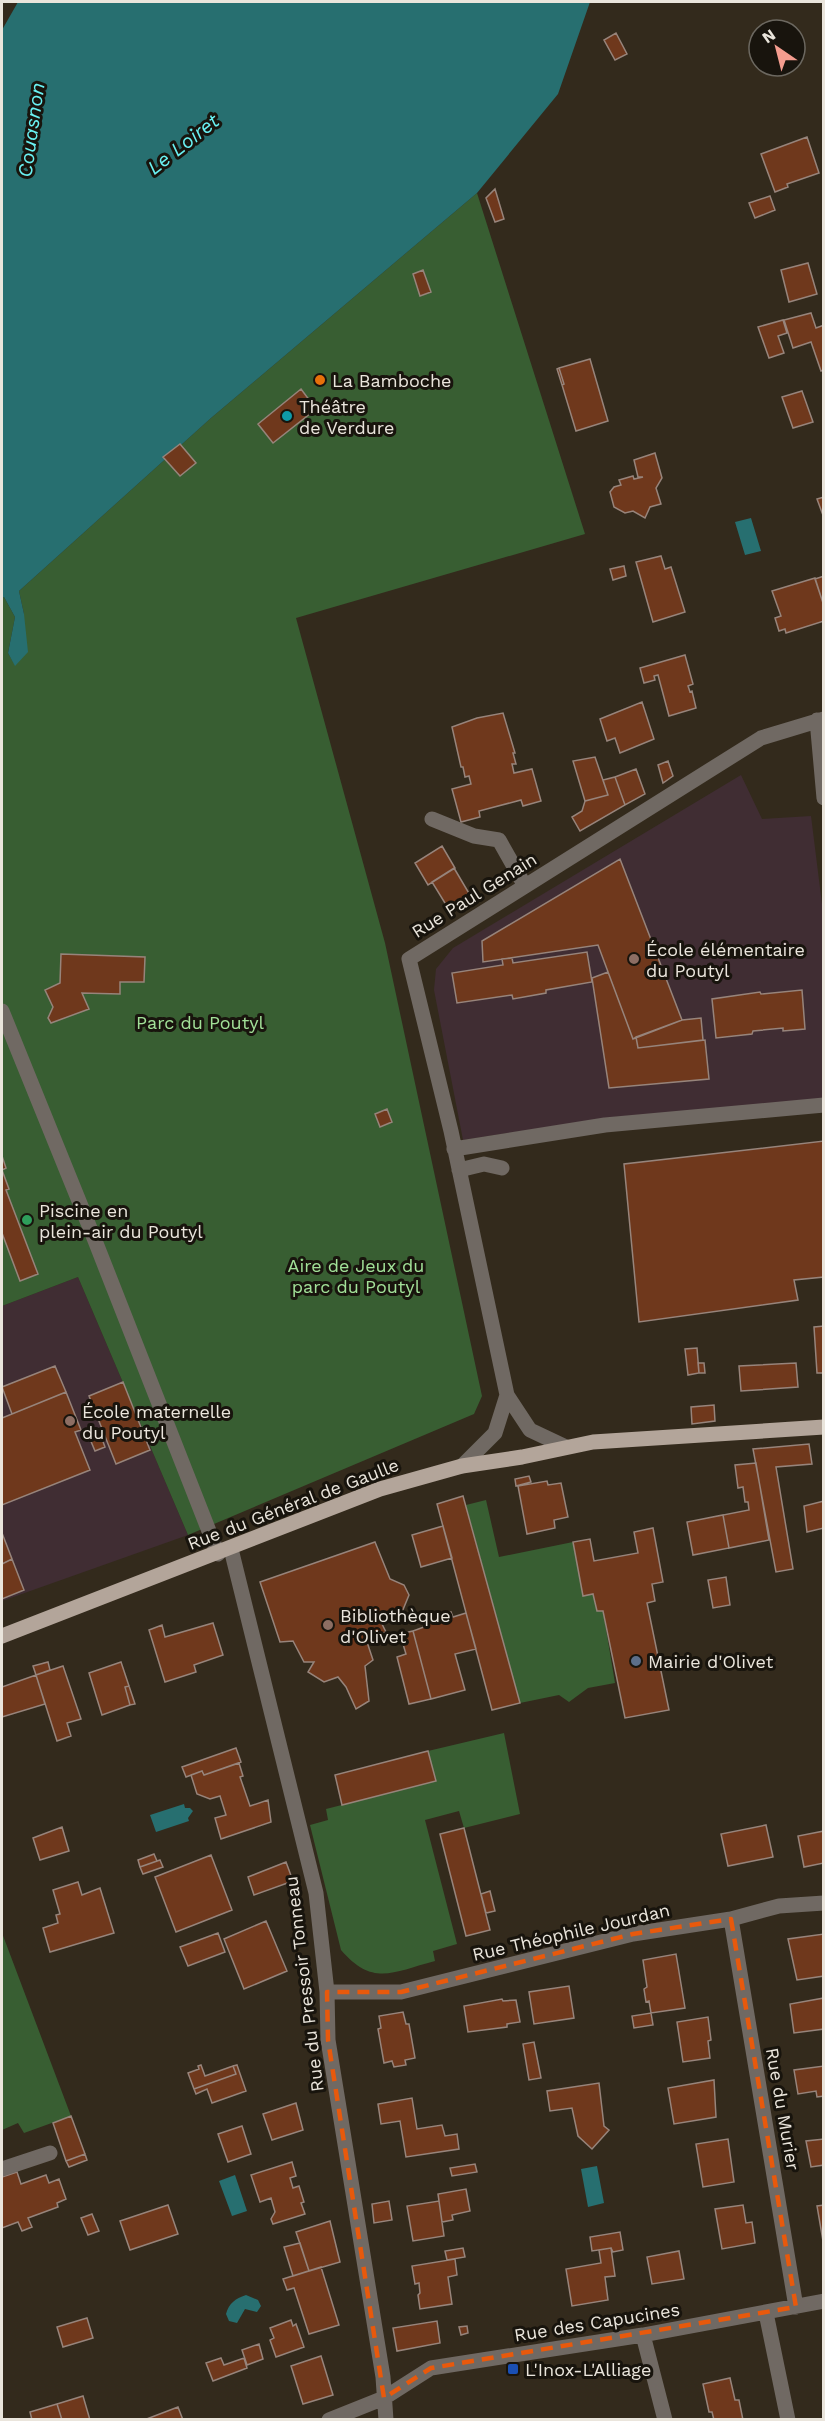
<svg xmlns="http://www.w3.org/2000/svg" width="825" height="2421" font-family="'Work Sans',sans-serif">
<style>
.education{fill:#402d33}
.green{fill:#385e32}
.water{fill:#276f70}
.building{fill:#6f381c;stroke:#97847b;stroke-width:1.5}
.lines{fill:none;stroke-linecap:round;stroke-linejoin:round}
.minor{stroke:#706963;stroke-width:15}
.major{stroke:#b3a59a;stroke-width:15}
.marked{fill:none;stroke:#e8590c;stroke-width:4.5;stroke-dasharray:12 8;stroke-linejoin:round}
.food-dot{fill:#e8710a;stroke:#18140d;stroke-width:2}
.culture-dot{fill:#0f9aa8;stroke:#18140d;stroke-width:2}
.education-dot{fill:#8d6e63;stroke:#18140d;stroke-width:2}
.leisure-dot{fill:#2e9e5b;stroke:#18140d;stroke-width:2}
.service-dot{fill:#5c6f8a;stroke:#18140d;stroke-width:2}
.transit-dot{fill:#1a4fb4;stroke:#18140d;stroke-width:2}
.labels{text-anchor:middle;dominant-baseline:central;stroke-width:6;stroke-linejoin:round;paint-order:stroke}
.poi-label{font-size:18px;fill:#eae5dc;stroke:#18140d;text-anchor:start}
.street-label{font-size:18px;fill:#eae5dc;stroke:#18140d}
.park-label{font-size:18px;fill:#a2e198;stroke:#18140d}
.water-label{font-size:20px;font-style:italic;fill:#6af2f3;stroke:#18140d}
</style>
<rect width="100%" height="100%" fill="#332a1c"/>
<path class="education" d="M741 775 762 819 811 816 824 920 823 1100 614 1117 463 1140 434 990 436 969 453 948Z
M78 1277 188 1535 2 1601V1306Z"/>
<path class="green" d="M477 193 585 534 296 618 385 943 482 1396 474 1414 188 1535 78 1277 2 1306V598L4 597 15 617 8 653 15 665 24 614 19 591 211 418Z
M486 1500 499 1557 573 1542 583 1596 593 1594 597 1611H603L615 1683 588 1688 569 1702 559 1695 520 1703 466 1505Z
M504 1733 520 1814 464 1828 459 1811 425 1820 457 1944 433 1951 435 1961C393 1972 373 1987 341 1950L310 1825 328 1820 326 1809 436 1781 428 1751Z
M2 1933 71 2116 24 2133 18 2123 2 2130Z"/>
<path class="water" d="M18 2H590L558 94 477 193 211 418 19 591 24 614 28 652 15 666 8 653 15 617 4 597 2 598V30Z
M751 518 761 551 745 555 735 522Z
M184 1804 185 1808H190L193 1811 188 1818 189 1821 156 1832 150 1815Z
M597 2166 604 2203 588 2207 581 2169Z
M235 2175 247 2211 232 2216 219 2181Z
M246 2295 258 2300 261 2306 257 2312 245 2309 237 2323 229 2321 226 2314C229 2303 235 2299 246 2295Z"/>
<path class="building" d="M616 33 627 54 615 60 604 40Z
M807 137 819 173 787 184 788 187 775 192 761 154Z
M495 189 504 219 495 222 486 198Z
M770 196 775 210 755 218 749 203Z
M808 263 817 294 789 302 781 270Z
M423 270 431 292 420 296 413 274Z
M811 313 816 328 824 325V370L821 371 811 342 793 348 784 320Z
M783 320 787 333 778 336 784 353 769 358 758 327Z
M590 359 608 421 576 431 562 385 564 384 559 368Z
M559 368 564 384 562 385 557 369Z
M301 389 316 409 273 443 258 424Z
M802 391 813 422 793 428 782 397Z
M180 444 196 463 180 476 163 457Z
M655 453 662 478 656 488 661 504 650 507 645 518 633 511 625 513 614 507 610 492 614 487 621 485 619 480 633 476 634 479 643 477H638L634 460Z
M824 497V518L817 499Z
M661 556 665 569 671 567 685 612 653 622 636 562Z
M624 566 626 576 613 580 610 569Z
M824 576V606L815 579Z
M815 578 824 606V621L786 633 785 629 779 631 775 618 781 616 772 591Z
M685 655 693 684 688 686 690 692 692 691 696 708 669 716 658 675 654 676 655 680 644 683 640 668Z
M642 702 654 739 620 753 615 738 607 741 600 719Z
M503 713 515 753H513L516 764H512L514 773 532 769 541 801 523 806 521 800 479 811 480 817 461 822 452 789 471 784 469 776 465 777 463 767H461L452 727 477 718Z
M595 757 608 795 585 801 573 761Z
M668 761 673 776 663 783 658 765Z
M636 769 645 794 625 805 615 777Z
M615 777 625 805 580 831 572 817 582 811 585 801 608 795 603 780Z
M442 846 455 868 428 885 415 863Z
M620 859 682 1020 633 1039 598 945 483 962 482 941Z
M454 868 470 895 448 908 432 882Z
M587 952 592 982 546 990V993L513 999 512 995 457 1003 452 973 503 965 502 959 512 958 513 963Z
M61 954 145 957 144 982H120V994L82 993 89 1009 51 1023 48 1018 53 1007 45 990 60 983Z
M608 972 633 1039 636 1037 638 1048 705 1040 709 1079 609 1088 592 978Z
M802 990 805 1029 783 1031V1028L753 1031 752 1034 716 1038 712 999 760 992 761 994Z
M701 1018 703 1040 638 1048 636 1037 682 1020Z
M387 1109 392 1122 380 1127 375 1114Z
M824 1141V1277L794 1280 798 1300 639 1322 624 1164Z
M2 1156 6 1168 2 1170 9 1189 6 1190 38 1274 20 1281 2 1233Z
M824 1326V1373H817L814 1327Z
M697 1348 699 1373 688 1375 685 1349Z
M698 1363H704L705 1373H699Z
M796 1363 798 1387 741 1391 739 1366Z
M55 1366 66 1392 12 1414 2 1387Z
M123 1382 150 1450 116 1464 89 1396Z
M66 1392 81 1430 75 1432 90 1470 2 1505V1418Z
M714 1405 715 1421 692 1424 691 1407Z
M101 1436 105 1447 95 1451 90 1439Z
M809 1444 812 1464 776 1467 793 1569 776 1572 753 1449Z
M756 1463 769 1540 729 1548 723 1515 749 1510 748 1502H745L743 1487 738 1488 735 1465Z
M529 1476 531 1482 516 1486 515 1479Z
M547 1481 548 1485 561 1483 568 1517 554 1520 555 1528 527 1534 518 1486Z
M463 1496 520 1703 492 1710 437 1504Z
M824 1501V1528L807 1532 804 1506Z
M723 1515 729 1548 693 1555 687 1522Z
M443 1526 452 1558 421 1567 412 1535Z
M653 1528 663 1582 652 1584 655 1601 647 1603 669 1710 625 1718 603 1611H597L593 1594 583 1596 573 1542 590 1539 594 1561 638 1553 634 1532Z
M2 1533 12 1559 2 1564Z
M375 1542 390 1579 404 1585 409 1595 402 1612 394 1618H379L386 1632 366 1639 373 1660 365 1666 369 1701 356 1709 346 1687 338 1677 324 1682 308 1672 314 1662H304L293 1641 280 1642 260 1582Z
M12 1559 24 1590 2 1599V1564Z
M726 1577 730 1605 713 1608 708 1580Z
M451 1612 453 1617 466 1613 476 1649 455 1654 465 1690 431 1699 413 1631 424 1627 423 1620Z
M213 1623 223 1655 194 1665 196 1672 165 1682 149 1630 162 1625 165 1637Z
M413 1631 431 1699 409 1704 397 1657 406 1654 400 1634Z
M48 1662 50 1670 36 1675 33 1666Z
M121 1662 129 1686 125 1687 130 1705 102 1715 89 1673Z
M63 1666 81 1719 67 1723 71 1736 57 1741 36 1675Z
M36 1675 45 1704 2 1717V1687Z
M129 1686 135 1704 130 1705 125 1687Z
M236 1748 241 1762 204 1775 202 1771 186 1777 182 1767Z
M428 1751 436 1781 342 1805 335 1775Z
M239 1763 243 1776 240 1777 250 1806 268 1800 271 1822 221 1839 215 1818 226 1815 220 1796 210 1799 197 1794 191 1775 202 1771 204 1775Z
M766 1825 773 1857 728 1866 721 1834Z
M62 1827 69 1851 40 1860 33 1838Z
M464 1828 490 1930 466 1936 440 1834Z
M824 1831V1863L804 1867 798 1836Z
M154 1854 157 1861 140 1867 138 1860Z
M211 1855 232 1910 176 1932 155 1877Z
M160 1860 163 1867 143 1874 140 1867Z
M286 1862 293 1881 254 1895 248 1877Z
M78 1882 82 1895 100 1888 114 1933 50 1952 43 1928 58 1923 56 1915 60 1914 53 1890Z
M490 1891 495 1911 486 1913 481 1894Z
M266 1921 287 1971 244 1989 224 1939Z
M218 1933 225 1952 188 1966 180 1947Z
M824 1934V1976L797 1980 788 1939Z
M676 1954 685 2008 651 2013 649 2001 646 2002 644 1989 647 1987 643 1960Z
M569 1986 574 2018 534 2024 529 1992Z
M824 1998V2029L794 2033 790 2004Z
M502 1999 503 2001 516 2000 520 2022 507 2024V2027L468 2032 464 2006Z
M403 2012 406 2024H409L415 2058 405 2060 406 2065 394 2067 392 2061 384 2063 378 2029 381 2028 379 2016Z
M651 2013 653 2025 634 2028 632 2016Z
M708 2017 711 2040 708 2041 710 2058 683 2062 677 2022Z
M534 2042 541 2078 529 2080 523 2044Z
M201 2065 205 2076 233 2066 236 2074 194 2089 188 2073 199 2069 198 2066Z
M237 2065 246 2091 212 2103 207 2089 196 2094 194 2089 236 2074 233 2066Z
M824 2066V2096L817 2097 816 2091 798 2094 794 2070Z
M714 2080 716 2117 674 2124 668 2088Z
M599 2083 604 2126 609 2130 592 2149 578 2136 572 2108 550 2111 547 2091Z
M412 2098 417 2129 442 2125 445 2136 457 2134 459 2149 406 2157 400 2121 381 2124 378 2104Z
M296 2103 303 2130 272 2140 263 2114Z
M71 2116 85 2154 66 2161 53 2123Z
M242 2126 251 2154 228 2162 218 2134Z
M728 2139 734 2182 703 2187 696 2144Z
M824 2139V2165L811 2167 806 2141Z
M85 2154 87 2160 69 2167 66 2161Z
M292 2162 296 2176 290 2178 293 2188 299 2186 304 2202 301 2203 305 2214 273 2224 271 2219 275 2212 271 2198 260 2202 251 2175Z
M475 2164 477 2172 452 2176 450 2168Z
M17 2172 21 2184 46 2175 49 2183 59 2179 66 2199 57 2203 58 2207 28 2218 32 2227 22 2231 18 2222 2 2228V2177Z
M466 2189 470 2211 452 2215 453 2220 442 2222 438 2194Z
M389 2201 392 2220 374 2223 372 2204Z
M439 2201 444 2236 413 2241 407 2206Z
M168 2205 178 2234 130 2250 120 2221Z
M743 2205 746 2223 752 2222 755 2243 722 2249 715 2209Z
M824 2205V2241H823L817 2206Z
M92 2214 99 2231 88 2235 81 2218Z
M330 2221 340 2262 309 2271 296 2232Z
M620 2232 623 2250 613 2252 611 2248 592 2251 590 2237Z
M300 2243 309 2271 293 2276 284 2247Z
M463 2248 465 2257 447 2260 445 2251Z
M611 2248 615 2276 605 2277 608 2300 572 2306 566 2269 601 2263 599 2250Z
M679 2251 684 2279 652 2284 647 2257Z
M455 2259 457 2275 448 2277 452 2304 420 2309 418 2295 420 2293 419 2283 415 2284 412 2266Z
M321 2267 339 2325 309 2334 294 2288 287 2290 283 2279Z
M87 2318 93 2338 63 2347 57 2327Z
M291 2320 293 2326 296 2324 304 2347 276 2357 270 2340 274 2338 270 2328Z
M437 2321 440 2343 397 2351 393 2328Z
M467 2326 468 2333 461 2335 459 2327Z
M259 2344 263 2359 247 2365 242 2350Z
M321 2356 333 2395 303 2404 291 2366Z
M221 2358 224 2365 244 2358 247 2368 213 2381 206 2363Z
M730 2378 735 2400H739L743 2420H714L712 2412H709L703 2384Z
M83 2396 90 2420H62L57 2404Z
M57 2404 62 2420H32L30 2412Z
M178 2407 183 2420H144Z"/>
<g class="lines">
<path class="minor" d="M817 720 824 798
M432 819 474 836 499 840 525 886
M2 1011 94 1238 218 1554
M454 1149 605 1125 824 1105
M459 1170 484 1164 502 1168
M566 1447 530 1430 507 1395 451 1131 409 959 761 738 824 719
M462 1466 495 1433 507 1395
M231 1549 316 1893 327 1992 328 2040 383 2377 386 2420
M731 1919 796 2307
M327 1992H401L633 1934 731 1919 779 1906 824 1903
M2 2169 50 2153
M766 2313 788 2420
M643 2335 665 2420
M329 2420 384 2398 431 2368 643 2335 824 2301"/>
<path class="major" d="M2 1636 380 1489 462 1466 522 1457 593 1442 824 1427"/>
</g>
<path class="marked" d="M731 1919 796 2307 431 2368 384 2398 328 2040 327 1992H401L633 1934Z"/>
<circle class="food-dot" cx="320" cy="380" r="6"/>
<circle class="culture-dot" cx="287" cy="416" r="6"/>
<g class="education-dot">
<circle cx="634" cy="959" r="6"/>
<circle cx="70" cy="1421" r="6"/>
<circle cx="328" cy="1625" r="6"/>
</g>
<circle class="leisure-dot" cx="27" cy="1220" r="6"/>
<circle class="service-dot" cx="636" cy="1661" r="6"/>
<rect class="transit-dot" x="507" y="2363" width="12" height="12" rx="3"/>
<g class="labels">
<g class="poi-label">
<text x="332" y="380">La Bamboche</text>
<text x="299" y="406">Théâtre<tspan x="299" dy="21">de Verdure</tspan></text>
<text x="646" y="949">École élémentaire<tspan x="646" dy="21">du Poutyl</tspan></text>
<text x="39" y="1210">Piscine en<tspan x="39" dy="21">plein-air du Poutyl</tspan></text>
<text x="82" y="1411">École maternelle<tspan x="82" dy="21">du Poutyl</tspan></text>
<text x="340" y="1615">Bibliothèque<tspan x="340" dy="21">d'Olivet</tspan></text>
<text x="648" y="1661">Mairie d'Olivet</text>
<text x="525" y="2369">L'Inox-L'Alliage</text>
</g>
<g class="street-label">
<text transform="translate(474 895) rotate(-32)">Rue Paul Genain</text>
<text transform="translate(293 1504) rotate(-21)">Rue du Général de Gaulle</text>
<text transform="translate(571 1932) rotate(-13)">Rue Théophile Jourdan</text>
<text transform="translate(304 1984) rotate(-97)">Rue du Pressoir Tonneau</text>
<text transform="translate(783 2109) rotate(80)">Rue du Murier</text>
<text transform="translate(597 2322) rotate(-9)">Rue des Capucines</text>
</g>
<g class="park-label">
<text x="200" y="1022">Parc du Poutyl</text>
<text x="356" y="1265">Aire de Jeux du<tspan x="356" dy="21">parc du Poutyl</tspan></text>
</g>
<g class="water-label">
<text transform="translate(31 130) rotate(-82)">Couasnon</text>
<text transform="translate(183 144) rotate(-38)">Le Loiret</text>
</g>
</g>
<rect width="825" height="2421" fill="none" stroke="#eae5dc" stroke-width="6"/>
<g transform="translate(777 48) rotate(325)"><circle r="28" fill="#18140d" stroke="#6c6860" stroke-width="1.5"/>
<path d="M0-4.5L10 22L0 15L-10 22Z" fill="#f59d8f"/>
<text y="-9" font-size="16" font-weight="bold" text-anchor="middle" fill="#eae5dc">N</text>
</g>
</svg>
